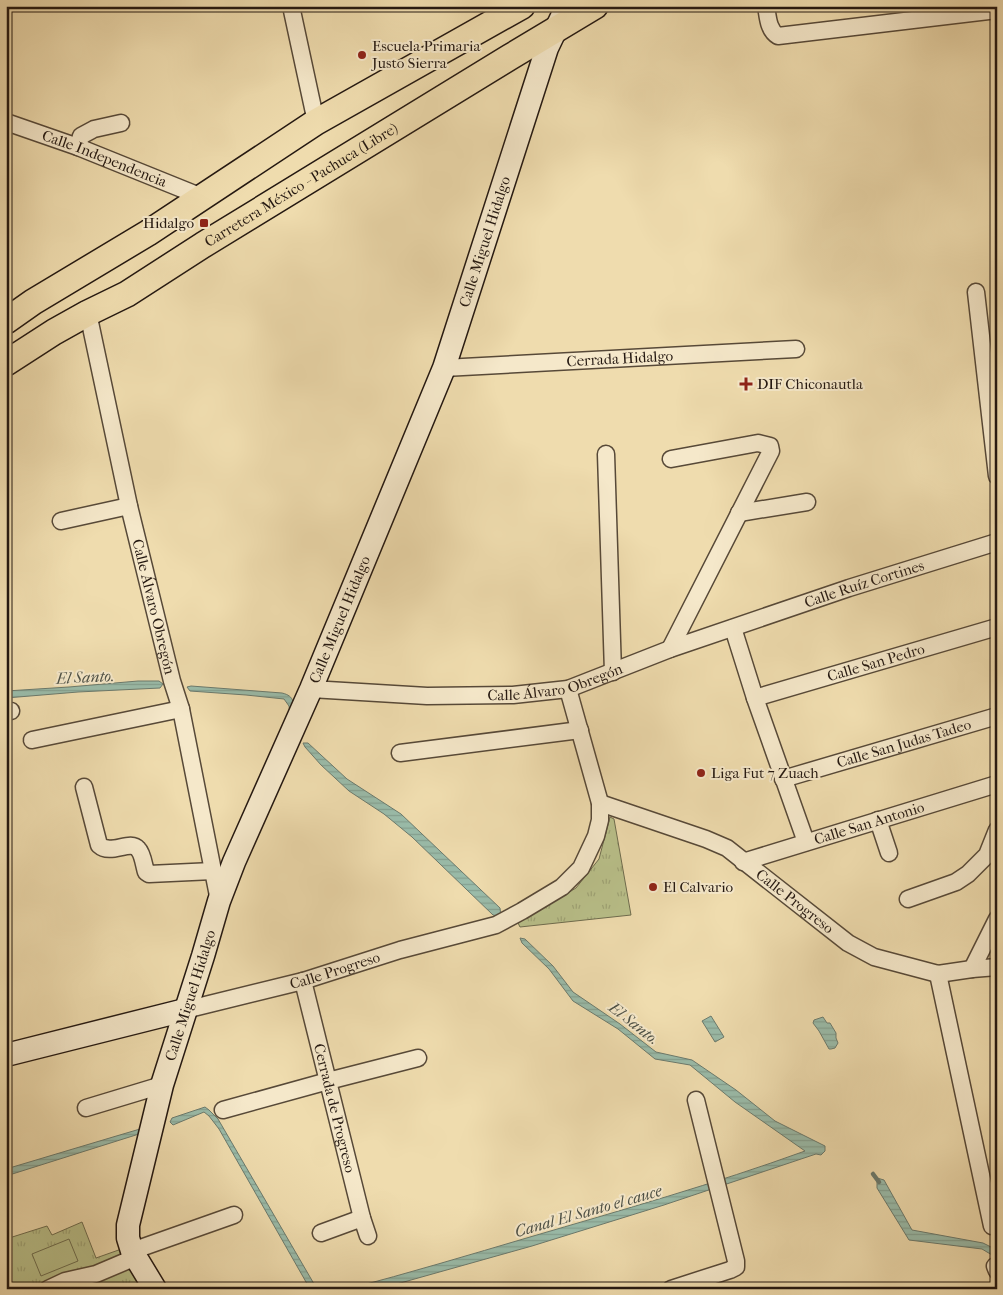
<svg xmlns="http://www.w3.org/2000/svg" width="1003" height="1295" font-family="'IM FELL French Canon',serif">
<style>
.park{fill:url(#park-tufts);stroke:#6e6c4e}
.pitch{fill:#b9c08a;stroke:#6e6c4e}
.water{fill:url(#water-rules);stroke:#6b7a6d}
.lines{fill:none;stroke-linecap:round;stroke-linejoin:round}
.stream{stroke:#6b7a6d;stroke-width:4.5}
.street-casing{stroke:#574938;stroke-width:19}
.secondary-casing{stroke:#241811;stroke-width:25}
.primary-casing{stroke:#241811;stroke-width:28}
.street{stroke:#f5e8ca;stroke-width:16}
.secondary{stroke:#f5e8ca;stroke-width:22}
.primary{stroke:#efdcae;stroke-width:25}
.poi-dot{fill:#8f2418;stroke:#f5e8ca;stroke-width:2}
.labels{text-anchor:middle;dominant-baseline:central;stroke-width:4;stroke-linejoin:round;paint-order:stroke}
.poi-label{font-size:15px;fill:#241811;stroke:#f5e8ca;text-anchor:start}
.street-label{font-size:15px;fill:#241811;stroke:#f5e8ca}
.water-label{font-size:16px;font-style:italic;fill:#4d5147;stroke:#f5e8ca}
</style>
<defs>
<pattern id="park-tufts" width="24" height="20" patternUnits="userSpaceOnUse" patternTransform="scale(1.25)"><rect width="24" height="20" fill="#b9c08a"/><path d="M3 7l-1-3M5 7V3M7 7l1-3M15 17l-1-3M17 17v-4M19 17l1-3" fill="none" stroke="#9fa476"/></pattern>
<pattern id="water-rules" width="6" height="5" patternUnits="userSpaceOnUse" patternTransform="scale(1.25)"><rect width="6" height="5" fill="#9abcaa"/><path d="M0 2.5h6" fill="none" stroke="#85a191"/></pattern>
</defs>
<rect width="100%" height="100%" fill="#efdcae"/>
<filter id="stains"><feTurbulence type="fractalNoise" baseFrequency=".004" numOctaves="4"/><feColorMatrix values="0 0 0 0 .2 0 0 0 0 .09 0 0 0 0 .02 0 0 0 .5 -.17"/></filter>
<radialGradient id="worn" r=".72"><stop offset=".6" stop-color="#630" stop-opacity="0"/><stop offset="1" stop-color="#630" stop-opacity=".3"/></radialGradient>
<path class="park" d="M610 817 614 819 631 915 520 927 518 923 576 888 599 859Z
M82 1222 96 1258 130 1246 155 1289H6V1239L47 1226 52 1235Z"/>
<path class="pitch" d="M69 1239 78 1261 41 1276 32 1254Z"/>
<path class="water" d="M138 681H159L163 684 160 688 78 692 6 698V691L69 687Z
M191 686 282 693C295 696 295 704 290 715L289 706 284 699 246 695 190 691 187 687Z
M303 743H308L347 779 401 814 500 908 501 917 493 915 412 837 384 814 349 791 321 765 305 747Z
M520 938 525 939 553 966 573 992 620 1024 656 1052 692 1060 736 1090 775 1121 825 1146V1151L821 1155 816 1154 664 1205 532 1246 379 1289H348C409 1273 469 1255 530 1237 622 1210 714 1184 805 1151L735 1102 690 1065 655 1059 618 1029 573 1001 549 969 522 943Z
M711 1016 724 1037 715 1042 702 1021Z
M823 1017 827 1023H830L836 1033V1038L838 1043 835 1048 831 1049H829L819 1031 813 1023 814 1020Z
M205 1107 209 1110 218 1119 317 1289H310L219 1129 209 1116 204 1112 173 1125 170 1122 172 1118Z
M140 1129 139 1134 6 1176V1169L113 1137Z
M877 1178 884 1180 912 1230 983 1243 997 1250V1258L982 1249 909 1240 877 1188Z"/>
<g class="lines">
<path class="stream" d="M873 1174 879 1182"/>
<defs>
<g id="street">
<path d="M291 6 316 122"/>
<path d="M766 6C768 17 768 30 778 36L997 10"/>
<path id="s1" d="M6 122 78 147 202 197"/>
<path d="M78 147 81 136 94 129 121 123"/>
<path d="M976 292 997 476"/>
<path id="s2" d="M88 313 129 506 172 681 181 709 219 901"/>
<path id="s3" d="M444 368 796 349"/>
<path d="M606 454 613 672"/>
<path d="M739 513 807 502"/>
<path d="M61 521 129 506"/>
<path d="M733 628 755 698 806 842"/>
<path d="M670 649 771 451 770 446 758 443 671 459"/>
<path id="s4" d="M311 689 427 696 513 695 568 689 670 649 849 588 997 542"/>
<path id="s5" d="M755 698 997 627"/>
<path d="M6 712 11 711"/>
<path d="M32 740 181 709"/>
<path d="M400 753 580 730"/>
<path id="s6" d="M783 779 997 716"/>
<path d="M84 787 99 845C111 856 130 839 138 849 143 854 144 866 146 872L149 874 213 871"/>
<path id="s7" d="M600 803 706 839 727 848 848 943 874 957 938 974 972 969 997 967"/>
<path d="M878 820 889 853"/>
<path id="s8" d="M743 862 997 784"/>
<path d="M908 899 956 882 968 874 987 855 997 830"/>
<path d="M972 969 997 919"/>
<path d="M938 974 992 1226"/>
<path id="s9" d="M303 981 362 1218 368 1236"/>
<path id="s10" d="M185 1010 303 981 400 950 496 925 522 911 562 887 581 868 596 836 600 820V803L568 689"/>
<path d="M86 1108 162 1085"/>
<path d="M223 1110 328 1081 418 1058"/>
<path d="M321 1233 362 1218"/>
<path d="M132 1251 234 1215"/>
<path d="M995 1266 997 1271"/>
<path d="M48 1289 65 1281 96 1274 136 1257"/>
<path d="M671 1289 730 1270 736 1267V1261L696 1100"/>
</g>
<g id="secondary">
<path d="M6 1055 185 1010"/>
<path id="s11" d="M155 1289 132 1251 128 1238V1225L162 1085 203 956 219 901 234 862 311 689 444 368 547 48 567 6"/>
</g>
<g id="primary">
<path d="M6 321 33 302 148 233 316 122 522 6"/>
<path id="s12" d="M6 363 54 332 88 313 127 294 203 245 510 57 595 6"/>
</g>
</defs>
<use href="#street" class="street-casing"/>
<use href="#secondary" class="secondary-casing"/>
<use href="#primary" class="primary-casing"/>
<use href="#street" class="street"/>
<use href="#secondary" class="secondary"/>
<use href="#primary" class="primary"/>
</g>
<g class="poi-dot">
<circle cx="362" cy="55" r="5"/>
<rect x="199" y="218" width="10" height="10" rx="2.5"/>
<path d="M743.5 376.5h5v5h5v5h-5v5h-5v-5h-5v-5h5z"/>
<circle cx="701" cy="773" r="5"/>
<circle cx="653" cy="887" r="5"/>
</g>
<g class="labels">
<g class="poi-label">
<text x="372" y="46">Escuela Primaria<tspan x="372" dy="17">Justo Sierra</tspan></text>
<text x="194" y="223" text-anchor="end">Hidalgo</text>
<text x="757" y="384">DIF Chiconautla</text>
<text x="711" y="773">Liga Fut 7 Zuach</text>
<text x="663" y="887">El Calvario</text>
</g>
<g class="street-label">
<text stroke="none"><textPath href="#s1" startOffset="105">Calle Independencia</textPath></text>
<text stroke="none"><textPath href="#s12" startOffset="345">Carretera México - Pachuca (Libre)</textPath></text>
<text stroke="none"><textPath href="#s11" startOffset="1119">Calle Miguel Hidalgo</textPath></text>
<text stroke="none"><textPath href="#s3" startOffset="176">Cerrada Hidalgo</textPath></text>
<text stroke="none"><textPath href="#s4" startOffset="572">Calle Ruíz Cortines</textPath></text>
<text stroke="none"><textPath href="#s2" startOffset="301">Calle Álvaro Obregón</textPath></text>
<text stroke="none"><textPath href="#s11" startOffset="714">Calle Miguel Hidalgo</textPath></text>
<text stroke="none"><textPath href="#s5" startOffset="126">Calle San Pedro</textPath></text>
<text stroke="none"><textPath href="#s4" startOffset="246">Calle Álvaro Obregón</textPath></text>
<text stroke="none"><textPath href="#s6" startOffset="126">Calle San Judas Tadeo</textPath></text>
<text stroke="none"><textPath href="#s8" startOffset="132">Calle San Antonio</textPath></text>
<text stroke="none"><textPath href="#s7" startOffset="221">Calle Progreso</textPath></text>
<text stroke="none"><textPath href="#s10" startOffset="155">Calle Progreso</textPath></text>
<text stroke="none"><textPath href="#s11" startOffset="309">Calle Miguel Hidalgo</textPath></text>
<text stroke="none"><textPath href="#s9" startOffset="131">Cerrada de Progreso</textPath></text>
</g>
<g class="water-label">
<text transform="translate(85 677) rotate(-3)">El Santo.</text>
<text transform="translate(634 1023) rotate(38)">El Santo.</text>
<text transform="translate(588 1211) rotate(-16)">Canal El Santo el cauce</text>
</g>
</g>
<rect width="1003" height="1295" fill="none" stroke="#efdcae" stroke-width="25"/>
<rect x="8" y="8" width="988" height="1280" fill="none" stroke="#241811" stroke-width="2.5"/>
<rect x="12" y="12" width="978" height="1270" fill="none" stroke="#241811"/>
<rect width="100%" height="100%" filter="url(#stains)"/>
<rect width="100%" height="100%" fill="url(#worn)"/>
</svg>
